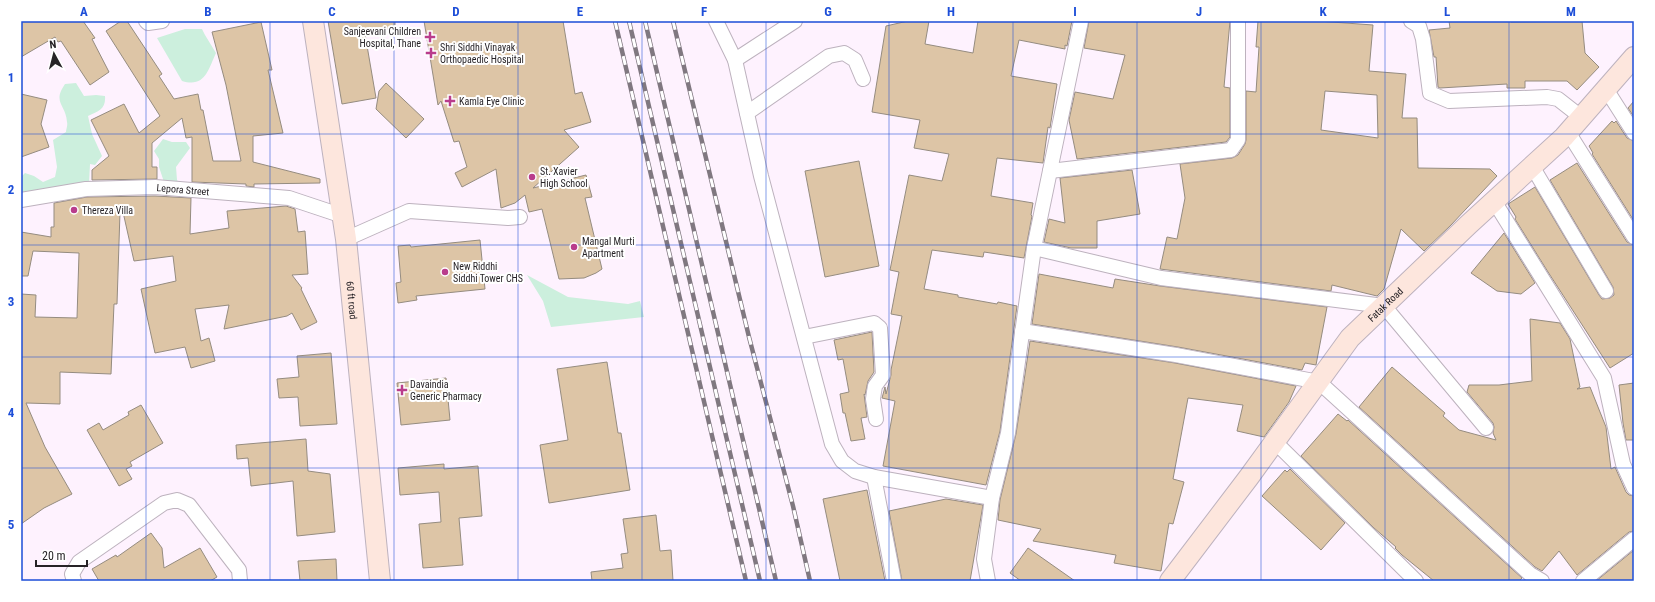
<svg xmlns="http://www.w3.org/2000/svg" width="1655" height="602" font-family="'Roboto Condensed',sans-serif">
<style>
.green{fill:#ccefdd}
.building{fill:#ddc5a6;stroke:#958c80;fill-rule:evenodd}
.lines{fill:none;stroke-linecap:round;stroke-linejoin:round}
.street-casing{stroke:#bdb2be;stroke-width:16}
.secondary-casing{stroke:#bdb2be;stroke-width:22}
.street{stroke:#fff;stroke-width:14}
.secondary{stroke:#fde6dd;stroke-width:20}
.rail-casing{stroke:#807880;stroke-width:4.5}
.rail{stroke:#fff;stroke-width:3;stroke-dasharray:9;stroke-linecap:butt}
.grid{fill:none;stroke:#1d4ed8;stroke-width:1;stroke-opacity:0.55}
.poi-dot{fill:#b93c8c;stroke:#fff;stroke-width:1.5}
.labels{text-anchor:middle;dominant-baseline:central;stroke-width:4;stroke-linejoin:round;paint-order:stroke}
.poi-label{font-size:10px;fill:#272327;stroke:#fff;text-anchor:start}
.street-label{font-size:10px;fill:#272327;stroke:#fff}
.neatline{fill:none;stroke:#1d4ed8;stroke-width:1.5}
.grid-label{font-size:13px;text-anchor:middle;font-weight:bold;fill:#1d4ed8}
</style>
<rect width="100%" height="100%" fill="#fef2fe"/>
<path class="green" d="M185 29H202L205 35 216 53C208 70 205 88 182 81L157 38Z
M76 83 84 96 96 95 105 96C106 109 99 111 88 116L92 134 102 156 95 165 90 164 89 184 25 193 21 192V177L25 173 34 176 43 182 55 177 57 167 53 140 66 132C66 129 68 125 67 122 66 104 52 103 65 84Z
M163 139 172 142H186L190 148 176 167 177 180 180 184 164 182 159 167V159L154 151Z
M527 275 568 297 628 304 640 301 644 317 551 327 543 301Z"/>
<path class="building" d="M21 21H83L95 38 92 39 109 72 90 85 61 41 58 42 55 37 21 57Z
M121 21H127L162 74 159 76 174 99 198 94 201 110H203L213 161H241L226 85 212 32 261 22 272 70H268L283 133 253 136V162L320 179V183L254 184V187L246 186V184L192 182V137L186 138 182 118 152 143V167H157V179L92 180V170L109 156 91 120 124 104 139 133 160 116 106 31Z
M328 21H395V28L365 34 376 98 342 104Z
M424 21H563L575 94 582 92 591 122 564 130 579 147 533 188 586 175 592 197 585 198 602 269 596 273 584 278 559 279 542 209 529 212 525 195 515 203 501 208 496 169 462 187 455 173 467 167 459 141 454 142 441 101 438 105Z
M908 21H929L925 44 973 53 978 21H1072L1067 46 1065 45V49L1019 40 1011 76 1057 84 1050 128 1048 127 1043 163 997 158 991 196 1033 203 1031 215 1032 216 1024 258 984 252 983 257 932 250 924 289 958 295V297L997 304 998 302 1017 306 1000 431 986 485 883 466 895 401 882 398 885 387 886 394 891 375V370L902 316 891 314 899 272 890 270 909 175 942 181 949 154 914 148 920 120 872 112 886 26Z
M1089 21H1230L1224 87 1230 88V137L1226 142 1077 159 1069 120 1075 92 1113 99 1125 55 1084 48Z
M1258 21H1318L1373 25 1369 71 1406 74 1402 118H1417L1418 168 1490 169 1497 176 1451 225 1424 251 1401 229 1384 289 1377 296 1332 285 1331 291 1160 269 1167 237 1177 239 1185 198 1180 164 1232 158 1238 155 1245 144 1246 140V91L1256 92 1259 47H1256ZM1325 91 1377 95 1378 138 1321 130Z
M1449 21H1511V22L1582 21 1585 53 1599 67 1577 90 1567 81H1525V88H1507V84L1440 88 1438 87 1436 57H1434L1429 30 1450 28Z
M386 83 424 119 406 138 376 109 379 91Z
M21 94 47 100 41 124 49 147 21 157Z
M1634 101V117L1628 108Z
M1612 121 1614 123 1616 121 1627 138 1634 141V221L1592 154 1593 153 1589 146Z
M859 161 879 266 825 277 805 171Z
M1577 163 1627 242 1634 245V353L1610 368 1548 272 1515 219 1516 217 1508 204 1535 187 1599 295 1602 299 1610 298 1614 295 1613 287 1550 180Z
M1132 170 1140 214 1097 221V248H1071L1044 242 1049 219 1065 223 1060 178Z
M155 196 191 198 190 234 229 228 227 211 286 206 295 209 298 232 305 231 308 274 292 275 302 288 301 289 317 322 301 330 292 313 287 316 224 329 229 305 195 309 201 341 209 338 215 361 191 368 185 347 155 353 141 289 176 281 173 256 134 261 123 212H120L117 304H114L111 374 60 372V404L26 403 45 447 72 494 44 508 21 524V294L36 295 35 317 77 318 79 253 33 251 28 276H21V232L51 237V227H54V203L87 197Z
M1504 233 1535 283 1521 294 1497 291 1471 273Z
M480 240 485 289 416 296 417 300 398 303 396 283 401 282 398 246 410 245 411 247Z
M1039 274 1113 288 1115 279 1160 286 1327 307 1316 365 1305 363 1302 370 1178 347 1032 324Z
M1530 319 1560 323 1570 339 1580 387 1577 389 1590 387 1606 427 1611 469 1615 467 1626 492 1629 495 1634 496V531L1629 532 1577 575 1559 551 1542 571 1535 567 1359 407 1392 367 1445 413 1443 416 1459 430 1496 440 1493 433 1494 427 1493 423 1467 392 1469 385H1499L1532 381Z
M872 332 874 372 868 381 865 395 864 394 867 417 861 418 865 439 851 441 845 413H843L840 394 849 392 843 359 838 360 834 340Z
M1030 341 1175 363 1296 386 1289 402 1264 437 1237 431 1243 405 1188 398 1173 479 1184 482 1173 524 1169 523 1161 571 1114 563 1116 555 1033 541 1041 529 998 520 1000 500 1016 434Z
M331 353 337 424 300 426 298 397 279 398 277 379 299 377 297 356Z
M607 362 618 433H621L630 490 549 503 540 445 568 440 557 369Z
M446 378 450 420 401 425 397 383Z
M1634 383V440H1626L1623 423 1619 385Z
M141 405 163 443 130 462 132 466 126 469 132 479 119 486 87 430 99 423 103 430 129 415 128 412Z
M1338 414 1347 421 1348 420 1522 578 1519 581H1434L1402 555 1395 548 1396 547 1374 528 1301 456Z
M306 439 308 471 330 474 335 532 297 536 293 481 251 486 248 458 237 459 236 445Z
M444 464V469L478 466 482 516 459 518 463 565 423 568 419 524 441 522 439 492 400 495 398 468Z
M1290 469 1345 523 1321 550 1262 496 1285 470 1287 472Z
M867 490 885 581H840L823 499Z
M946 499 983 505 970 581H902L889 511Z
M656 515 660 551 671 550 673 581H592L591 572 623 568 621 554 628 553 623 519Z
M151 533 162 548 164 568 200 548 217 577 210 581H99L92 569 116 555 117 557Z
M1028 548 1075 581H1021L1010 573Z
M1634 550V581H1596Z
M336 559 337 581H300L298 561Z"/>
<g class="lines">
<defs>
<g id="street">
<path d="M146 21 148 23 162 21"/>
<path d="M716 21 735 60 761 176 832 444 842 461 855 471 874 477 992 498"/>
<path d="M1411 21 1419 26 1423 39 1430 93 1449 101 1547 97 1558 99 1581 117"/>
<path d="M735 60 795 21"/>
<path d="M1606 89 1634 133"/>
<path d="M747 113 829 56 844 53 855 60 863 79"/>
<path d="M1568 132 1634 237"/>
<path d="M1532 166 1606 291"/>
<path d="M1050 171 1231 150 1238 140V21"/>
<path id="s1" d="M21 200 86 189 155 187 289 198 343 216"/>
<path d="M1494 201 1604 378 1623 464 1634 488"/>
<path d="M346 239 409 211 508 218 520 217"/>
<path d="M1034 248 1161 278 1384 306 1486 428"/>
<path d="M1022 331 1176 355 1319 382 1530 574 1542 581"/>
<path d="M804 337 874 323 880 328 883 375 875 386 874 392 873 399 876 419"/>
<path d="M1275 442 1416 581"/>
<path d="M874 477 894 581"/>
<path d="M74 581 72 574 79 562 164 503 177 500 189 505 239 570 240 581"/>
<path d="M988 581 984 559 992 498 1008 433 1034 248 1081 21"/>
<path d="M1583 581 1634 539"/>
</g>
<g id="secondary">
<path id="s2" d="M313 21 346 239 380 581"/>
<path id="s3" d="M1170 581 1249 477 1350 338 1468 225 1564 137 1634 57"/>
</g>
</defs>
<use href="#street" class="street-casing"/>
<use href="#secondary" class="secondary-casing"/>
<use href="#street" class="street"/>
<use href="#secondary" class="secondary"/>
<defs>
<path id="rail" d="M615 21 746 581
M629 21 760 581
M645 21 776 581
M673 21 749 337 793 506 810 581"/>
</defs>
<use href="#rail" class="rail-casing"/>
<use href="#rail" class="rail"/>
</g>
<path class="grid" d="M146 21V581M270 21V581M394 21V581M518 21V581M642 21V581M766 21V581M889 21V581M1013 21V581M1137 21V581M1261 21V581M1385 21V581M1509 21V581M21 134H1634M21 245H1634M21 357H1634M21 468H1634"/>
<g class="poi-dot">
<path d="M428 31h4v4h4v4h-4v4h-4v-4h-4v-4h4z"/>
<path d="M429 47h4v4h4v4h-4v4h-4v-4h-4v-4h4z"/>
<path d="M448 95h4v4h4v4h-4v4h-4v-4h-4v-4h4z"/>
<circle cx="532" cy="177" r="4"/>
<circle cx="74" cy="210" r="4"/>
<circle cx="574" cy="247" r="4"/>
<circle cx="445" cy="272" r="4"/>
<path d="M400 384h4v4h4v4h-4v4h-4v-4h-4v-4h4z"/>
</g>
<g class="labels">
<g class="poi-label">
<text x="421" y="31" text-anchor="end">Sanjeevani Children<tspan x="421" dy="12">Hospital, Thane</tspan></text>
<text x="440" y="47">Shri Siddhi Vinayak<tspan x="440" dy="12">Orthopaedic Hospital</tspan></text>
<text x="459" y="101">Kamla Eye Clinic</text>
<text x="540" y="171">St. Xavier<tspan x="540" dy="12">High School</tspan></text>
<text x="82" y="210">Thereza Villa</text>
<text x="582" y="241">Mangal Murti<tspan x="582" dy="12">Apartment</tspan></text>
<text x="453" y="266">New Riddhi<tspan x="453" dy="12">Siddhi Tower CHS</tspan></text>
<text x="410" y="384">Davaindia<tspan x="410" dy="12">Generic Pharmacy</tspan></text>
</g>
<g class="street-label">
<text stroke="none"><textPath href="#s1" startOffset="163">Lepora Street</textPath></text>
<text stroke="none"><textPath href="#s2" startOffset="282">60 ft road</textPath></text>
<text stroke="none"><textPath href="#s3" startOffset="351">Fatak Road</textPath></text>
</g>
</g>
<rect width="1655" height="602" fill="none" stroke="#ffffff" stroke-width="44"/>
<g transform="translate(54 54) rotate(353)" stroke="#ffffff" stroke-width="3" paint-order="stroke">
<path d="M0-3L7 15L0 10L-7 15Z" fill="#272327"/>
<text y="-6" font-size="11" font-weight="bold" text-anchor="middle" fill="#272327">N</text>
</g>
<path d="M36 560v6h51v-6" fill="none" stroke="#272327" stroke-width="2"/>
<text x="42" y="560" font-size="12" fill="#272327" stroke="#ffffff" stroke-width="3" paint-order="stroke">20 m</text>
<rect x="22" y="22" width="1611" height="558" class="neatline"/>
<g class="grid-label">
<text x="84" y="16">A</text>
<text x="208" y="16">B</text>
<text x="332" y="16">C</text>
<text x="456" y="16">D</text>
<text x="580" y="16">E</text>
<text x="704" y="16">F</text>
<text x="828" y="16">G</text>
<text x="951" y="16">H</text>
<text x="1075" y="16">I</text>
<text x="1199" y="16">J</text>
<text x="1323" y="16">K</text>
<text x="1447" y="16">L</text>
<text x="1571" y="16">M</text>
<text x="11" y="82">1</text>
<text x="11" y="194">2</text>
<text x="11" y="306">3</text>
<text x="11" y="417">4</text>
<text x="11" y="529">5</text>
</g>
</svg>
